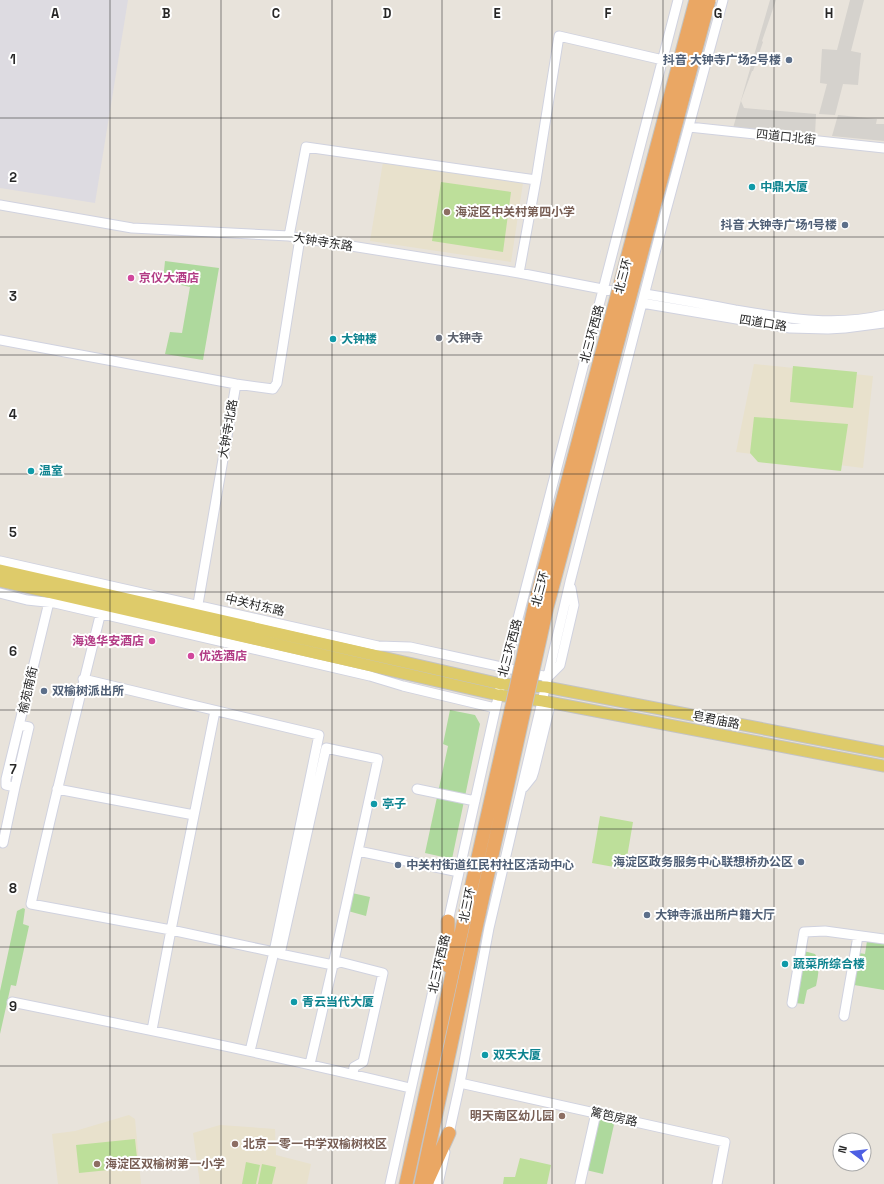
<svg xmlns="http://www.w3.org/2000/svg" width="884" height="1184" font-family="'Space Grotesk','Noto Sans SC',sans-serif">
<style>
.industrial{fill:#dddbe1}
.education{fill:#e8e1cc}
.green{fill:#aed99d}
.pitch{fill:#bddf9a}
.plaza{fill:#d5d2cd}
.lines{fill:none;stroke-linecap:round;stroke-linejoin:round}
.minor-casing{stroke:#d0d2df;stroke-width:11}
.major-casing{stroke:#c3c3c3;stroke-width:13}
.highway-casing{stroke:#c3c3c3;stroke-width:15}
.minor{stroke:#fff;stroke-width:9}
.major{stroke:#decb6a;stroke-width:11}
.highway{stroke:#eaa764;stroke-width:13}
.highway-bridge-casing{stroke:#c3c3c3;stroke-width:15;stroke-linecap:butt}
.highway-bridge{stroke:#eaa764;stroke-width:13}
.grid{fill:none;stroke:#282828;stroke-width:1;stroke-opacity:0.55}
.service-dot{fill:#5c6f8a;stroke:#fff;stroke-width:1.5}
.culture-dot{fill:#0f9aa8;stroke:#fff;stroke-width:1.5}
.education-dot{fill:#8d6e63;stroke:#fff;stroke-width:1.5}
.hotel-dot{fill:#d1479c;stroke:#fff;stroke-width:1.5}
.worship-dot{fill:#6b7280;stroke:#fff;stroke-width:1.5}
.labels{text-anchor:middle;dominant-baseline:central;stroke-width:4;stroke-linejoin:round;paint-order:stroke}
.service-label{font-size:12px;font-weight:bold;fill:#4e5e75;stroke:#fff;text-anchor:end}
.street-label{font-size:12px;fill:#282828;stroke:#fff}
.culture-label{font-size:12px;font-weight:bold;fill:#0d838f;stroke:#fff;text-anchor:start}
.education-label{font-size:12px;font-weight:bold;fill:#785e54;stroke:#fff;text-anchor:start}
.hotel-label{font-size:12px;font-weight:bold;fill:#b23c85;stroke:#fff;text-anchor:start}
.worship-label{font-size:12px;font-weight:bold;fill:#5b616d;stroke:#fff;text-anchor:start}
.grid-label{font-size:13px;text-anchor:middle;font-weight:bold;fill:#282828;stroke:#fff;stroke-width:4;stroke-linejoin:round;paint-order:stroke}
</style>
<rect width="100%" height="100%" fill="#e8e3db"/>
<path class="industrial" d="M0 0H128L95 203 0 188Z"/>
<path class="education" d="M383 162 523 183 511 262 370 241Z
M754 364 873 376 863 468 736 452Z
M129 1115 135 1119 141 1184H58L52 1134 75 1131Z
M220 1125 275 1129 276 1155 311 1164 307 1184H200L193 1133Z"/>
<path class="green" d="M165 261 219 268 203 360 165 354 170 332 182 333 190 287 163 281Z
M450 710 475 715 480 724 452 859 425 853 448 746 443 744Z
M352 893 370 897 366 916 348 911Z
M23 908 25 909 23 924 29 926 16 986 11 985 0 1034V991L17 911Z
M867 941 884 943V990L854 985 859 953 865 954Z
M804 951 815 954C821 963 818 976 816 986L807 990 804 1004 795 1003Z
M598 1116 615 1120 603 1174 586 1170Z"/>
<path class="pitch" d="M441 182 511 192 503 252 432 241Z
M793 366 857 372 853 408 790 402Z
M754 417 848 424 841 471 758 462 750 453Z
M600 816 633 822 625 869 592 863Z
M135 1139 138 1167 79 1173 76 1145Z
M520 1158 551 1165 547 1184H503L504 1177H515Z
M246 1162 260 1165 256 1184H242Z
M262 1164 276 1167 272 1184H258Z"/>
<path class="plaza" d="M770 0H776L762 41 763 42 753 71H752L741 101 744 108 816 114 815 136 733 128Z
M850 0H864L851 51 861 53 858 85 843 84 835 115 819 114 827 84 820 83 822 49 837 50Z
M838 115 877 119 876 124H884V141L832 136Z"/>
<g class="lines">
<defs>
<path id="minor" d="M689 127 884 148
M0 205 132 228 289 236 519 273 623 293
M289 236 306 147 536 180
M519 273 536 180 559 36 663 60
M645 294C675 299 705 304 735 310 785 318 834 327 884 315
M642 303 790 328 828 329 845 328 884 323
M0 340 236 384 273 389 277 383 300 238
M0 561 378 646 410 647 548 677
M0 593 27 600 55 603 370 676 403 686 495 708
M103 604C78 704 53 804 31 904L171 930 274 952
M197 610 236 384
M548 677 560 665 574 605 571 588
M83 679 319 735 274 952 250 1051
M19 725 29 727 15 787 6 785V779L49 602
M326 748 378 759 333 965 280 954Z
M524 787 532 777 534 771 551 702
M57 789 194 815
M417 789 475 801
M3 843 15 787
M358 851 459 872
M447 926 501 684 678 0
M12 1002C145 1029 278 1056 410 1088
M792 1003 804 932 825 931 884 939
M844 1016 858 936
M152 1030 171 930 215 711
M310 1064 333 965 340 962 383 973 363 1062 354 1067 353 1074
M460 1083 725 1142 717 1184
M448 1138 460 1083 489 928 570 582 664 218 723 0
M390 1184 444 941
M438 1184 445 1152
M580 1184 596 1113"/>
<path id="major" d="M0 570 501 684 546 687 884 752
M0 581 498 695 543 701 884 766"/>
<path id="highway" d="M448 966V921
M406 1184 466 911
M421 1184 479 914
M426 1184 449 1133"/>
</defs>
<use href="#minor" class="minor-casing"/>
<use href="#major" class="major-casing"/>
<use href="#highway" class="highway-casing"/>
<use href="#minor" class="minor"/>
<use href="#major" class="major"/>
<use href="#highway" class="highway"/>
<defs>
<path id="highway-bridge" d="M466 911 535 604 696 0
M479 914 547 607 709 0"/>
</defs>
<use href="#highway-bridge" class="highway-bridge-casing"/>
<use href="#highway-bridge" class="highway-bridge"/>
</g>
<path class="grid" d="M110 0V1184M221 0V1184M332 0V1184M442 0V1184M552 0V1184M663 0V1184M774 0V1184M0 118H884M0 237H884M0 355H884M0 474H884M0 592H884M0 710H884M0 829H884M0 947H884M0 1066H884"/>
<g class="service-dot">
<circle cx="789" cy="60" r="4"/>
<circle cx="845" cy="225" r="4"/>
<circle cx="44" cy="691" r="4"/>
<circle cx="801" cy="862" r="4"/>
<circle cx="398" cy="865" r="4"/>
<circle cx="647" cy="915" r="4"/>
</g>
<g class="culture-dot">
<circle cx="752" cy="187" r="4"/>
<circle cx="333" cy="339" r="4"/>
<circle cx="31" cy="471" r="4"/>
<circle cx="374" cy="804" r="4"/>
<circle cx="785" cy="964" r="4"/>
<circle cx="294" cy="1002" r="4"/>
<circle cx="485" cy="1055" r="4"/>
</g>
<g class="education-dot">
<circle cx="447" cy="212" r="4"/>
<circle cx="562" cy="1116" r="4"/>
<circle cx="235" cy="1144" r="4"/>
<circle cx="97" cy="1164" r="4"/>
</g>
<g class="hotel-dot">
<circle cx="131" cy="278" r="4"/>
<circle cx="152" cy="641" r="4"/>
<circle cx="191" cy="656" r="4"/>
</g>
<circle class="worship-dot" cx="439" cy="338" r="4"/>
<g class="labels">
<g class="service-label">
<text x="781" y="60">抖音 大钟寺广场2号楼</text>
<text x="837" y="225">抖音 大钟寺广场1号楼</text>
<text x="52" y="691" text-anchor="start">双榆树派出所</text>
<text x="793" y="862">海淀区政务服务中心联想桥办公区</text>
<text x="406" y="865" text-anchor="start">中关村街道红民村社区活动中心</text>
<text x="655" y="915" text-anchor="start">大钟寺派出所户籍大厅</text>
</g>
<g class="street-label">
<text transform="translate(786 137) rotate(6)">四道口北街</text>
<text transform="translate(323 242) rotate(9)">大钟寺东路</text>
<text transform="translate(623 276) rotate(-75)">北三环</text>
<text transform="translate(763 323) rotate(9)">四道口路</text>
<text transform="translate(592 334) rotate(-75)">北三环西路</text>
<text transform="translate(228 429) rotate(-80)">大钟寺北路</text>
<text transform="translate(540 589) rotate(-75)">北三环</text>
<text transform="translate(255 605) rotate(13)">中关村东路</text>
<text transform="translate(510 648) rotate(-75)">北三环西路</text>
<text transform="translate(28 690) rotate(-77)">榆苑南街</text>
<text transform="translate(716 720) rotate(11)">皂君庙路</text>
<text transform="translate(467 905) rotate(-78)">北三环</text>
<text transform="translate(439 964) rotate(-77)">北三环西路</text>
<text transform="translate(614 1117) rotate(13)">篱笆房路</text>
</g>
<g class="culture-label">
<text x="760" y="187">中鼎大厦</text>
<text x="341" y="339">大钟楼</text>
<text x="39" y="471">温室</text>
<text x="382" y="804">亭子</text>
<text x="793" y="964">蔬菜所综合楼</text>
<text x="302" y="1002">青云当代大厦</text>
<text x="493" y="1055">双天大厦</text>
</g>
<g class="education-label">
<text x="455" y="212">海淀区中关村第四小学</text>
<text x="554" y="1116" text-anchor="end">明天南区幼儿园</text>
<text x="243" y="1144">北京一零一中学双榆树校区</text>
<text x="105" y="1164">海淀区双榆树第一小学</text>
</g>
<g class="hotel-label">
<text x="139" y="278">京仪大酒店</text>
<text x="144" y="641" text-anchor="end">海逸华安酒店</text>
<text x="199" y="656">优选酒店</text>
</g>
<g class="worship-label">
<text x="447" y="338">大钟寺</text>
</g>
</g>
<g class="grid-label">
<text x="55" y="18">A</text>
<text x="166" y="18">B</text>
<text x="276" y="18">C</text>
<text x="387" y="18">D</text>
<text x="497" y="18">E</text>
<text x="608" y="18">F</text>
<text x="718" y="18">G</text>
<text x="829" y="18">H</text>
<text x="13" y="64">1</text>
<text x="13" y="182">2</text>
<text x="13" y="301">3</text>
<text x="13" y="419">4</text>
<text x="13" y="537">5</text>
<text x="13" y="656">6</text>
<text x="13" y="774">7</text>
<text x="13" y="893">8</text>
<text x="13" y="1011">9</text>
</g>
<g transform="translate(852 1152) rotate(285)"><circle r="19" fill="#ffffff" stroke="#a9a9a9"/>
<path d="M0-3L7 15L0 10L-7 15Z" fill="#4d5fe3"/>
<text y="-6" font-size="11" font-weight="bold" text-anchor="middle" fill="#282828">N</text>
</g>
</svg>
